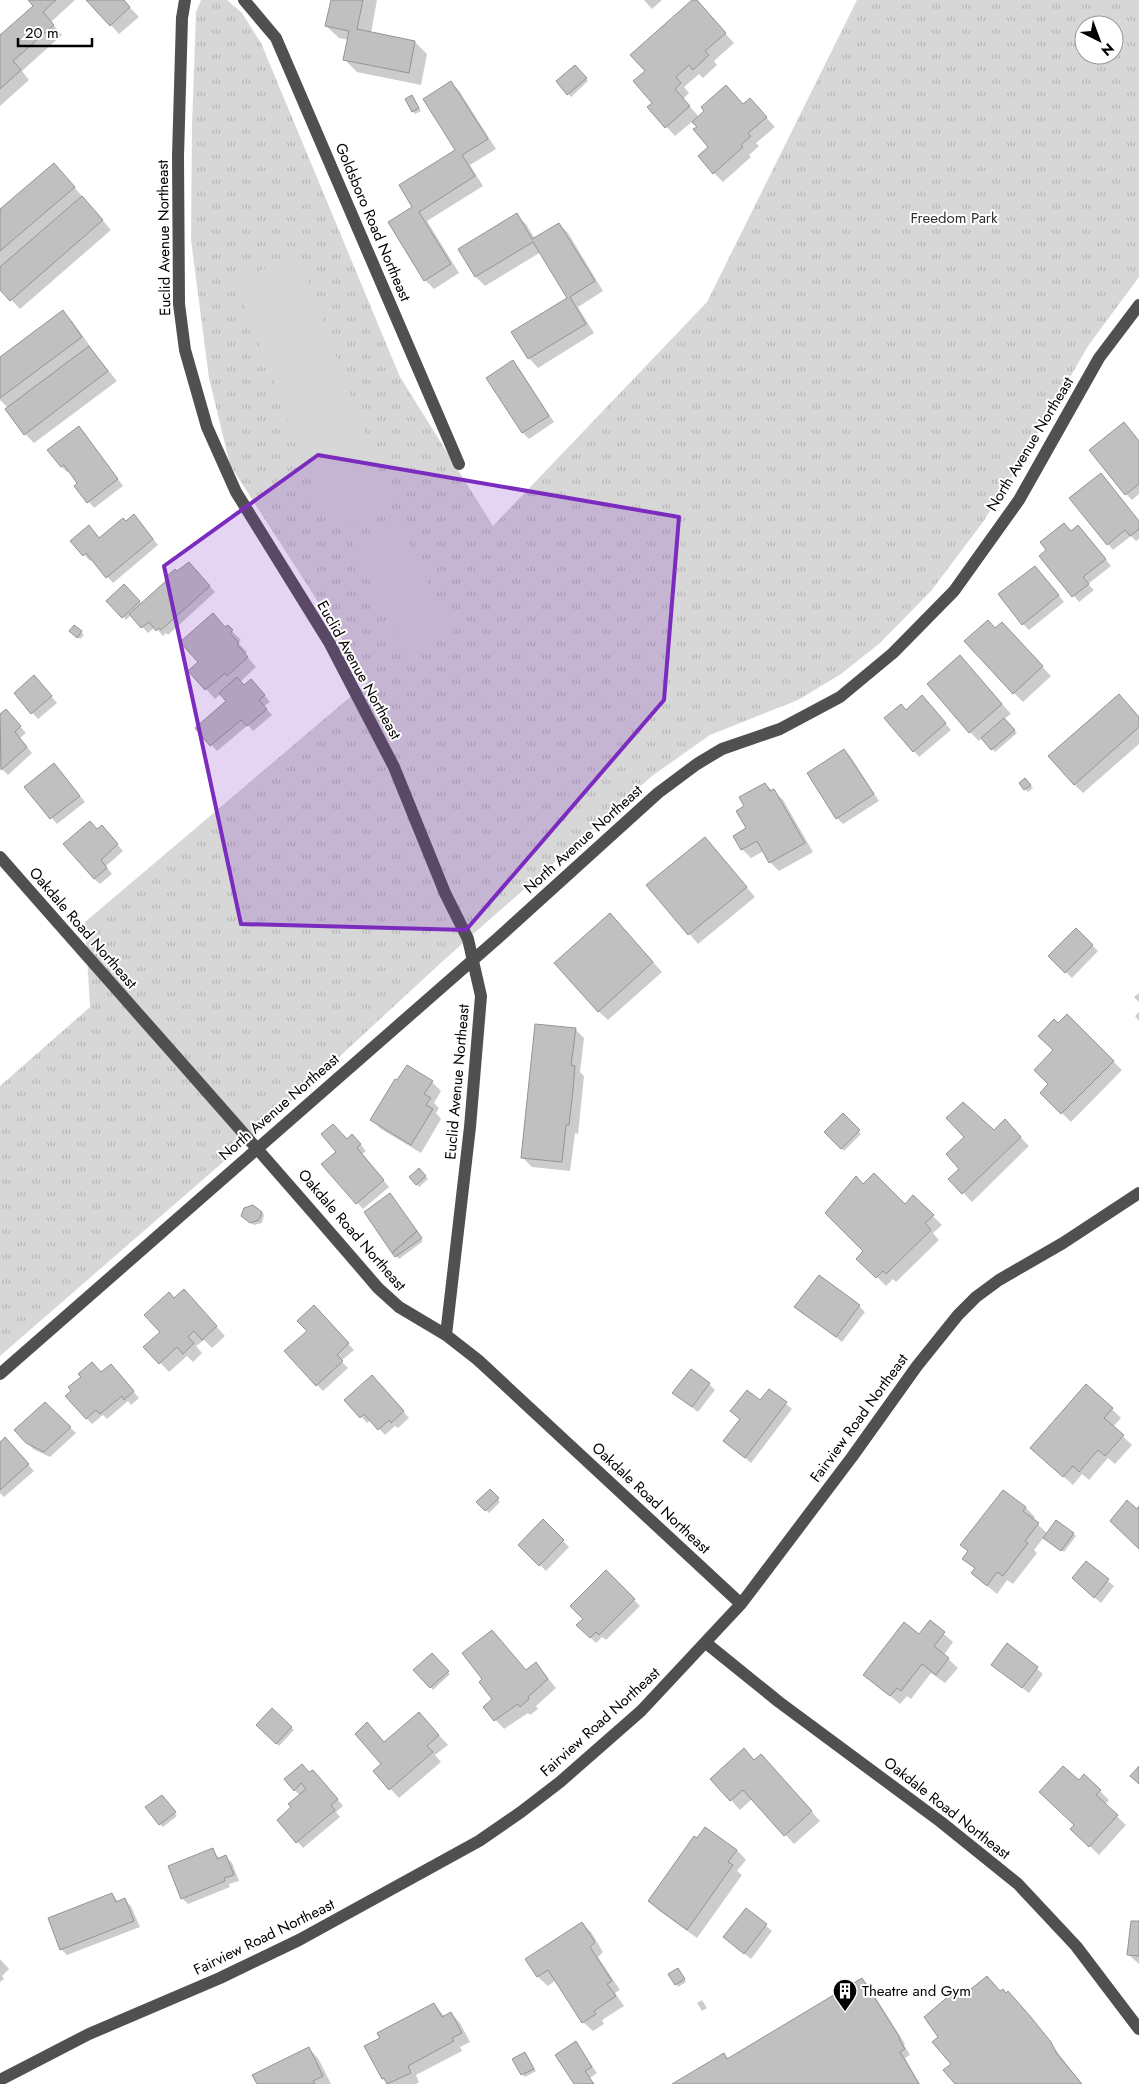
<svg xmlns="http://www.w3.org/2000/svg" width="1139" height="2084" font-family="Jost,sans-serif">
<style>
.park{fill:url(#park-tufts);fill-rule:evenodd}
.garden{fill:#d7d7d7}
.shadow{fill:#0003}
.building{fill:#c0c0c0;stroke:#949494}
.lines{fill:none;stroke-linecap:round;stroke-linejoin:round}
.minor{stroke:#505050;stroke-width:12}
.marked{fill:#7b2cbf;fill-opacity:0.2;stroke:#7b2cbf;stroke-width:4;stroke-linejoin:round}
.labels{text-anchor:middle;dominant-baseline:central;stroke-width:4;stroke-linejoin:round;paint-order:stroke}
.park-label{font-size:15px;fill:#2e2e2e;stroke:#fff}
.street-label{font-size:15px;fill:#000;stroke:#fff}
.poi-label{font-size:15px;fill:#000;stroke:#fff;text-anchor:start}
</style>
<defs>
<pattern id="park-tufts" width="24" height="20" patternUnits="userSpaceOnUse" patternTransform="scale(1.25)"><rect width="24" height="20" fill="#d7d7d7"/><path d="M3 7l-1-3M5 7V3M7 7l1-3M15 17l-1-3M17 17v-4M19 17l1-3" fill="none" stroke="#b7b7b7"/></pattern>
</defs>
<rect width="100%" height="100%" fill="#fff"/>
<path class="park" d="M201 0H227L242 13 261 43 400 377 493 526 707 302 857 0H1139V277L1088 346 1020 464 983 522 931 591 880 643 841 674 798 700 710 735 652 776 444 960 260 1130 0 1356V1086L90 1007 85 922 369 681 230 465 209 378 191 240 192 127 196 12ZM1084 25H1114V55H1084Z"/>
<path class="garden" d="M299 256 392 506 330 530 235 280Z
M397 520 453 632 404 657 352 541Z"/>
<path class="shadow" d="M29 0H75L51 22 62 35 22 71 29 80 0 106V37L34 6Z
M88 0H123L139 17 119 34Z
M332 0H377L371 33 415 42 427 54 421 85 357 72 344 59 349 40 339 38 326 26Z
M644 0H662L652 9Z
M694 0 734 43 714 61 717 65 703 78 699 74 684 87 689 93 683 99 699 117 743 106 759 109 775 127 756 143 759 146 749 155 751 157 723 182 714 173 710 147 693 121 675 136 649 108 654 103 646 71Z
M575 66 588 81 571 97 557 81Z
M451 82 460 92 496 149 470 165 483 186 427 221 459 273 434 289 425 280 414 207 457 151Z
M412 96 421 111 415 114 413 111Z
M63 174 111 230 20 309 0 288V211Z
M516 215 526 224 535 239 559 224 568 233 603 291 578 307 594 333 538 368 529 358 513 332 569 298 541 252 485 286 476 277 460 249Z
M62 312 72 321 90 346 89 347 117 381 34 443 25 434 6 410 8 408 0 400V359Z
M512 362 518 367 554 422 529 439 523 433 487 378Z
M85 434 123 486 94 508 76 486 79 483 70 471 67 472 62 467Z
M1139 441V494L1132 500 1126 494Z
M1071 499 1139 522V539L1136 541 1131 536 1113 550Z
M126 522H140L158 545 113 583 92 559 90 561 71 541 95 532 100 539Z
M1071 532H1084L1111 566 1088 584 1094 590 1079 602 1041 556Z
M195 570 215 592 168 635 166 633 163 636 155 627 148 633 131 615 126 620 108 601 124 585 142 604 177 573Z
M1041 573 1064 602 1029 630 1023 624Z
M75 626 84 635 80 639 73 634Z
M228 627 241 640 238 643 247 652 245 654 256 667 240 682 244 686H257L270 702 264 706 272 715 253 731 248 725 217 751 196 728 228 702 221 694 215 699 190 671 200 662Z
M996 630 1011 633 1051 676 1023 702 1014 693Z
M960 656 1011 714 1004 719 1017 733 995 752 982 738 979 741 970 732Z
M40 683 57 703 38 719 15 693Z
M928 703 951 730 919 757 914 751 906 711Z
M6 711 26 733 20 738 32 753 8 775 0 767V716Z
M1139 718V744L1083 793 1074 784Z
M844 750 850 756 879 801 843 824 837 818Z
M60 771 85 802 57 824 26 787Z
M1028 782 1033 788 1028 792 1020 783Z
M765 784 783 800 813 852 779 871 770 862 764 851 751 858 742 849 748 828 746 806Z
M98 831 108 833 123 851 106 866 112 874 100 884 94 879Z
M705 839 755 897 698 944 648 885Z
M619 924 662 972 608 1020 598 1011Z
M1076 929 1098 951 1072 978 1050 956Z
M1139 993V1002L1134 997Z
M1139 1012V1021L1135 1016Z
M1067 1016 1122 1070 1071 1122 1042 1093 1050 1084 1058 1025Z
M575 1029 584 1038 580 1072 584 1076 578 1134 575 1133 570 1171 532 1167 523 1158Z
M432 1082 441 1091 434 1103 439 1108 436 1113 441 1119 421 1153 381 1129 372 1120Z
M843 1115 861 1134 844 1151 825 1132Z
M1005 1121 1029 1146 972 1202 950 1179Z
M347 1140 358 1141 366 1151 362 1154 389 1187 363 1209 323 1164Z
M419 1169 428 1179 419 1187 411 1177Z
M863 1185 905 1205 913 1197 942 1225 933 1233 939 1240 896 1282 893 1279 886 1286 858 1258 865 1251Z
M390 1195 422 1238V1242L399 1259 396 1256Z
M262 1212 264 1215 262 1223 254 1225 245 1219Z
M175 1299 193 1300 225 1336 212 1348 204 1340 196 1346 202 1353 193 1362 187 1356 169 1372 145 1347 162 1332Z
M859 1306 865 1312 842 1342 796 1307Z
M319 1313 354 1350 341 1361 348 1368 323 1391 317 1385 309 1331Z
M117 1372 139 1398 131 1405 128 1401 107 1419 103 1415 92 1424 86 1418 102 1373Z
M378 1383 409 1418 398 1428 395 1426 385 1435 371 1420 367 1423 346 1400Z
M709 1384 715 1390 698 1412 680 1398Z
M769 1390 792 1409 751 1463 725 1441Z
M45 1404 76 1433 50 1457 33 1449 16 1430Z
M1112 1409 1121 1418 1113 1427 1132 1445 1115 1464 1108 1458 1089 1480 1082 1474 1073 1485 1041 1457Z
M0 1444 11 1445 34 1471 4 1497 0 1493Z
M490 1491 500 1502 489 1513 478 1502Z
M1003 1491 1026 1508 1035 1517 1033 1520 1048 1534 1057 1521 1076 1536 1064 1552 1044 1537 1034 1550 1037 1553 1013 1584 1007 1580 997 1594 972 1573 975 1569 964 1559 969 1552 962 1545Z
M543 1521 569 1547 546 1571 520 1545Z
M1086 1563 1114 1586 1101 1603 1079 1584Z
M606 1572 640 1606 606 1640 602 1637 596 1643 578 1625 585 1619Z
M930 1622 953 1642 944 1655 958 1668 945 1683 931 1673 911 1699 907 1696 900 1704 864 1675 919 1636Z
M1008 1645 1043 1674 1029 1693 999 1670Z
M432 1654 450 1674 433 1690 415 1670Z
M536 1664 556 1688 536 1706 538 1709 530 1715 528 1713 504 1729 484 1707Z
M272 1709 294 1730 279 1746 257 1725Z
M428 1723 448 1745 435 1755 441 1762 399 1798 374 1771 383 1764 385 1743Z
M755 1761 770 1765 820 1821 794 1844 752 1799 740 1810 712 1779Z
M310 1774 319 1777 343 1806 336 1812 340 1817 303 1848 279 1820 293 1808 300 1796 286 1780Z
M1079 1782 1100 1791 1109 1800 1105 1805 1126 1825 1099 1855 1081 1838 1075 1825Z
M164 1799 177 1816 163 1827 160 1824Z
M706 1828 737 1850 746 1860 737 1871 742 1875 697 1938 658 1910 649 1901Z
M213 1850 220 1859 226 1857 232 1863 239 1881 229 1884 230 1887 188 1904 182 1898Z
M112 1894 119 1903 125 1900 131 1906 140 1927 67 1955 61 1949Z
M746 1909 772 1931 751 1959 724 1937Z
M581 1923 591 1932 603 1952 598 1957 620 1990 615 1993 624 2006 602 2020 604 2024 593 2031 583 2022 556 1980 548 1986 538 1977 527 1959Z
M1139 1923V1964L1129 1955Z
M0 1959 9 1969 2 1976 4 1979 0 1982Z
M680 1972 686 1982 678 1987 676 1984Z
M862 1979 868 1985 905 2044 904 2045 910 2055 905 2058 920 2084H674L724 2055 729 2059Z
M1001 1992 1036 2024 1082 2084H956L953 2064 940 2037 962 1998Z
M702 2000 707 2008 702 2011 697 2003Z
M434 2004 445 2017 451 2013 460 2023 470 2042 460 2047 462 2051 416 2075 419 2082 416 2084H388L383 2079 366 2047Z
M576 2043 597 2073 590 2078 594 2084H576Z
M309 2049 318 2058 331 2084H258Z
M525 2054 536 2071 525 2077 522 2074Z"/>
<path class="building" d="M28 0H56L43 12 54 25 13 61 21 70 0 89V35L33 6Z
M86 0H124L130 7 110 26Z
M331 0H363L357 29 415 41 409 73 343 60 349 31 325 26Z
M692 0H697L726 33 705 51 709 55 693 70 689 65 676 77 681 83 675 89 690 106 665 128 647 107 652 103 633 81 645 71 630 55Z
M575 65 587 78 567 95 556 81Z
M451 81 488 139 462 155 475 176 419 212 451 264 424 281 388 222 412 207 399 185 455 150 423 99Z
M726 85 743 104 750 98 767 117 748 133 751 136 741 145 743 147 713 174 698 156 708 147 693 129 697 127 692 122 704 111 701 107Z
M412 95 419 108 412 112 405 99Z
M54 163 75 187 0 251V209Z
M82 196 103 220 10 301 0 290V267Z
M517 213 532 239 559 223 595 281 570 297 586 324 528 359 511 332 567 298 533 242 475 277 458 249Z
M63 310 82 337 0 398V357Z
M89 346 108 371 24 435 5 409Z
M513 360 549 416 522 433 486 378Z
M1124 422 1139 441V484L1125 495 1089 450Z
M79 426 118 479 87 503 74 486 77 483 64 465 61 467 47 450Z
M1101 473 1139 521V529L1130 536 1125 530 1107 545 1069 498Z
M134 514 153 539 106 578 86 553 83 556 70 541 89 525 99 538 123 518 126 521Z
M1064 523 1071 531 1078 525 1106 559 1083 577 1089 584 1072 597 1039 556 1046 550 1040 542Z
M189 562 210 586 161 630 159 628 156 631 149 622 141 628 129 614 167 580 165 578 175 569 177 571Z
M1035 566 1059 595 1022 625 998 594Z
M124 584 140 601 122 618 106 601Z
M213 613 225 627 228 625 233 630 230 633 239 643 237 644 248 657 227 676 225 673 205 690 188 671 198 662 180 642Z
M988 620 995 628 1002 622 1043 666 1013 694 964 641Z
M74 625 82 631 77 638 69 631Z
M960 655 1002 704 969 733 927 684Z
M34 675 52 696 31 714 14 693Z
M237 677 244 685 251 679 265 695 259 700 267 709 247 726 241 720 210 746 195 728 226 701 219 693Z
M1119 694 1139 717V727L1074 785 1048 756Z
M922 695 946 723 913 752 884 718 901 704 906 710Z
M6 709 21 726 15 732 27 747 1 770 0 714Z
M1004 718 1015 730 991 750 981 738Z
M844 749 874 794 836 819 807 773Z
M54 763 80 796 50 819 24 787Z
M1025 778 1031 785 1024 790 1019 783Z
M765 783 770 791 774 789 805 843 769 863 757 841 741 850 733 836 746 828 736 811 744 806 739 797Z
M90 821 97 829 102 825 118 844 101 860 107 868 94 879 63 844Z
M705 837 747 887 688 935 646 885Z
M610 913 653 962 598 1012 554 963Z
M1076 928 1093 945 1065 973 1048 956Z
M1067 1014 1114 1061 1061 1114 1040 1093 1048 1084 1034 1070 1053 1050 1038 1036 1054 1019 1058 1023Z
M535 1024 576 1028 571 1065 575 1066 573 1090 569 1125H566L562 1162 521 1158Z
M407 1065 433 1081 424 1094 431 1098 426 1105 433 1109 411 1145 370 1120 395 1079 397 1080Z
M963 1102 994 1130 1005 1119 1021 1137 962 1194 948 1179 959 1169 946 1154 964 1137 946 1118Z
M843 1113 860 1130 841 1149 824 1132Z
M333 1124 347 1139 352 1134 361 1144 357 1148 384 1180 356 1204 321 1164 336 1152 321 1134Z
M419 1168 426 1176 416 1185 409 1177Z
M874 1173 905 1204 913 1195 934 1215 925 1223 931 1230 886 1274 883 1271 876 1278 856 1259 863 1251 825 1213 856 1176 863 1184Z
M390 1193 417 1231 392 1253 364 1212Z
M253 1205 262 1212 259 1220 250 1223 241 1216 244 1208Z
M417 1231 422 1238 395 1257 392 1253Z
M819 1275 860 1305 836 1337 794 1307Z
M184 1289 217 1326 202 1340 194 1331 188 1337 194 1343 183 1354 177 1347 159 1364 143 1347 160 1332 144 1315 169 1292 174 1298Z
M314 1305 349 1343 337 1355 343 1361 316 1386 284 1351 307 1331 297 1321Z
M92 1362 101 1372 111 1364 134 1391 124 1400 122 1396 100 1414 96 1410 86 1419 65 1396 71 1391 68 1387 81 1377 78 1374Z
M691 1369 710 1383 692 1407 672 1393Z
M372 1375 404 1411 391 1423 389 1420 378 1430 364 1414 360 1418 344 1400Z
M1086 1384 1113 1408 1104 1418 1124 1435 1105 1456 1098 1450 1079 1472 1073 1466 1063 1477 1030 1448Z
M769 1389 787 1402 745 1458 723 1441 740 1419 730 1411 747 1390 760 1400Z
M45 1402 71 1427 44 1452 26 1443 14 1430Z
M5 1437 29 1464 0 1490V1442Z
M490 1489 499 1498 485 1511 476 1502Z
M1003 1490 1026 1507 1023 1511 1039 1523 1025 1541 1028 1543 1003 1576 997 1572 987 1586 971 1573 975 1568 962 1559 968 1551 960 1545Z
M1127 1500 1137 1509 1139 1506V1549L1110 1521Z
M543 1519 564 1540 539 1566 518 1545Z
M1056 1520 1074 1533 1061 1551 1043 1538Z
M1086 1561 1109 1579 1094 1598 1072 1578Z
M606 1570 635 1599 599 1635 596 1632 590 1638 576 1625 583 1619 570 1606Z
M930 1620 945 1632 934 1646 949 1658 936 1675 922 1664 901 1691 897 1688 890 1696 863 1675 904 1622 919 1634Z
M492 1630 526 1670 536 1662 548 1679 528 1697 529 1699 520 1707 518 1704 494 1721 483 1707 492 1699 479 1682 482 1679 462 1653Z
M1007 1643 1038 1667 1022 1688 991 1665Z
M432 1653 449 1671 430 1688 413 1670Z
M272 1708 292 1727 276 1744 256 1725Z
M419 1712 439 1735 427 1746 433 1752 389 1790 373 1771 381 1764 355 1734 367 1722 384 1742Z
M744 1748 754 1760 761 1754 812 1811 784 1836 743 1790 730 1801 710 1779Z
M302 1764 309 1772 313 1770 338 1799 331 1805 335 1810 296 1843 277 1820 291 1807 288 1804 306 1789 301 1783 294 1791 284 1779Z
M1063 1766 1079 1780 1084 1774 1101 1790 1096 1795 1118 1815 1089 1847 1070 1829 1074 1825 1039 1792Z
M1139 1766V1784L1130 1776Z
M162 1795 176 1812 159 1825 145 1807Z
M705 1827 737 1850 728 1862 733 1865 687 1930 648 1901 694 1836 697 1838Z
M213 1848 217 1859 226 1855 234 1875 224 1878 225 1881 181 1899 168 1866Z
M112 1893 116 1902 125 1898 134 1921 60 1950 48 1918Z
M746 1908 767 1924 744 1954 723 1937Z
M1131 1921H1139V1956L1127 1955Z
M582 1922 595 1942 590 1947 612 1981 607 1984 616 1996 594 2011 596 2014 582 2023 548 1970 537 1977 525 1959Z
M678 1968 685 1979 675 1985 668 1974Z
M987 1976 1000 1991 1003 1989 1006 1993 1008 1991 1030 2016 1051 2042 1057 2054 1082 2084H955L943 2070 951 2064 932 2042 938 2037 924 2017 956 1990 961 1997Z
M862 1978 900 2038 899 2039 905 2049 900 2052 919 2084H672L724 2053 727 2059Z
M434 2003 442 2017 451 2012 462 2033 452 2038 454 2041 408 2066 411 2073 387 2084 384 2078 382 2079 364 2046 380 2038 377 2033Z
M576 2041 592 2067 585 2071 594 2084H574L555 2055Z
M309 2047 323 2076 313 2081 315 2084H257L252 2075Z
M525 2052 534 2069 521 2075 512 2059Z"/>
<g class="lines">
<path class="minor" d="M185 0 182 18 178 156 179 304 185 350 207 427 236 492 329 642 394 767 445 893 468 939 481 996 470 1127 446 1335
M244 0 276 38 459 464
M0 857C126 1001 254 1143 378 1288L399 1307 446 1335 478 1360 741 1604
M0 1374 498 938 658 793 697 764 722 749 780 729 840 697 893 653 954 591 1019 500 1099 358 1139 305
M706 1643 779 1702 941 1822 1018 1884 1076 1946 1139 2029
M0 2080 89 2034 220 1978 299 1940 479 1841 521 1812 560 1782 641 1711 741 1604 852 1457 917 1366 958 1315 976 1297 999 1280 1063 1243 1139 1193"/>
</g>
<path class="marked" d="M318 455 679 517 664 700 466 930 241 924 164 566Z"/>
<defs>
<symbol id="building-pin" viewBox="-11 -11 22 30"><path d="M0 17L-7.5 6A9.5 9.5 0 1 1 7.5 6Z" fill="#000" stroke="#fff"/><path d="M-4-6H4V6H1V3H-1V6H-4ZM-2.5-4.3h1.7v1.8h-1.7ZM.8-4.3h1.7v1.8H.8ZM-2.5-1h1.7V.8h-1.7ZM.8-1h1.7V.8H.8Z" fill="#fff"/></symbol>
</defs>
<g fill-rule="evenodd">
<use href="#building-pin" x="831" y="1977" width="28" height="38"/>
</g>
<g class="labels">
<g class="park-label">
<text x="954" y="218">Freedom Park</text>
</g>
<g class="street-label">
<text transform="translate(373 222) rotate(67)">Goldsboro Road Northeast</text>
<text transform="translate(164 238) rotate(-91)">Euclid Avenue Northeast</text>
<text transform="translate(1030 444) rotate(-59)">North Avenue Northeast</text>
<text transform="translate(359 670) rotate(61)">Euclid Avenue Northeast</text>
<text transform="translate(583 839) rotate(-42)">North Avenue Northeast</text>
<text transform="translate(83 928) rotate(49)">Oakdale Road Northeast</text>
<text transform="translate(457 1082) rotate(-85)">Euclid Avenue Northeast</text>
<text transform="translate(279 1107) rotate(-41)">North Avenue Northeast</text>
<text transform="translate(352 1230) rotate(49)">Oakdale Road Northeast</text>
<text transform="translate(859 1418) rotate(-54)">Fairview Road Northeast</text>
<text transform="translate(651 1498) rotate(43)">Oakdale Road Northeast</text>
<text transform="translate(600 1722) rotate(-42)">Fairview Road Northeast</text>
<text transform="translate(947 1808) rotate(38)">Oakdale Road Northeast</text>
<text transform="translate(264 1937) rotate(-26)">Fairview Road Northeast</text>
</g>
<g class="poi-label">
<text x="862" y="1991">Theatre and Gym</text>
</g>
</g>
<g transform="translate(1099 40) rotate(138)"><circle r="24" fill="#ffffff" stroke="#999999"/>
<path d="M0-4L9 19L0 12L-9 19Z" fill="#000000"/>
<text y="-8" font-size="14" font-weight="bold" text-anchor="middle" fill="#000000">N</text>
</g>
<path d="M18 38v8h74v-8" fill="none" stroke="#000000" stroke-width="2.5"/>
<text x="25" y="38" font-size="15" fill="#000000" stroke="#ffffff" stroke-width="4" paint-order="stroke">20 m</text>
</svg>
